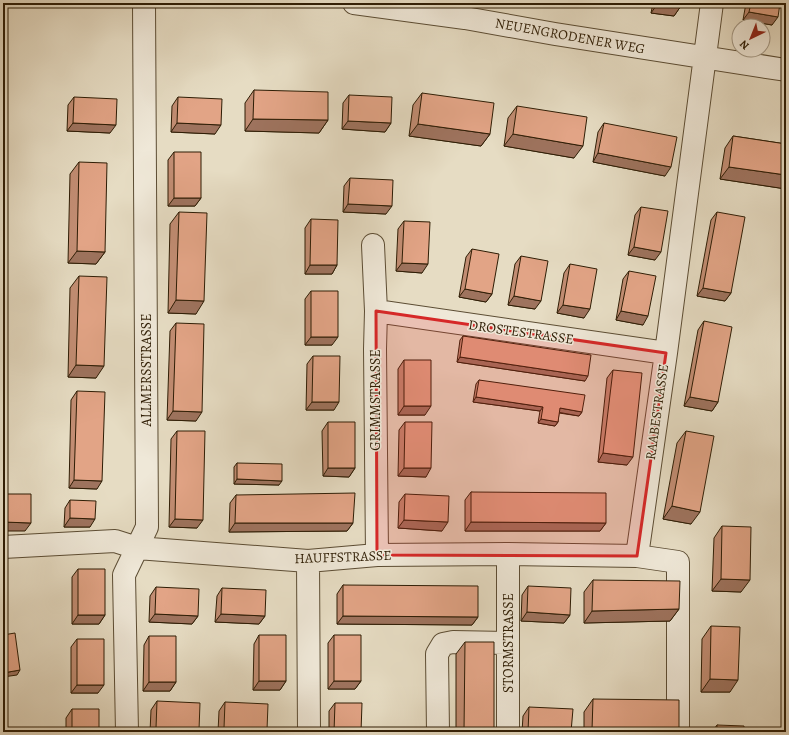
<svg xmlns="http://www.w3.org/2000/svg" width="789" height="735" font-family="Alegreya,serif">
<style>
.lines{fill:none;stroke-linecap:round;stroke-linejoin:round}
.minor-casing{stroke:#5c4d34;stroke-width:24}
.minor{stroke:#efe8d8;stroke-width:22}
.wall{fill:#c28d73;stroke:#2e1d05}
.shaded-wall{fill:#9e735e;stroke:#2e1d05}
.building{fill:#e2a486;stroke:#2e1d05}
.marked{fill:#d62828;fill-opacity:0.2;stroke:#d62828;stroke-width:3;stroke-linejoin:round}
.labels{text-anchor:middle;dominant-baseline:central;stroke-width:3;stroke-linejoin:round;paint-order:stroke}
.street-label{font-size:14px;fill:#2e1d05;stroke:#efe8d8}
</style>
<rect width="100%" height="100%" fill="#e6dcc3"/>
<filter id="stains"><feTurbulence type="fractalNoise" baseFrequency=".005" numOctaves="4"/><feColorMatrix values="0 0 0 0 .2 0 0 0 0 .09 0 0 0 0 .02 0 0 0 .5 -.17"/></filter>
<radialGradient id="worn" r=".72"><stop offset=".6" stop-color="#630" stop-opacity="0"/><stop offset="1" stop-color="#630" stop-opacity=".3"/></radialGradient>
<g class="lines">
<defs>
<path id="minor" d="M354 3 465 18 555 34 786 70
M373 245 376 311 375 349 377 555
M376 311 666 353
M3 547 115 541 137 548 308 561 377 555 508 554 637 556
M508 554V732
M308 561 309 732
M127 732 124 575 147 527 144 3
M438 732 437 654 443 644 453 642 507 643
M678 732V562L637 556 666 353 712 3"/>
</defs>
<use href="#minor" class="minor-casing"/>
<use href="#minor" class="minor"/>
</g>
<path class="wall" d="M653 3H683L674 16 651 13Z
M746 3H780L772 25 743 20Z
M254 90 328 120 319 133 245 131V103Z
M422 93 490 134 481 146 409 136 413 105Z
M349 95 391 123 385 132 342 129 343 103Z
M74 97 110 133 67 131 68 105Z
M178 97 215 134 171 132 172 106Z
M517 106 574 158 504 146 508 118Z
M604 123 665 176 593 162 598 132Z
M733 136 786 144V189L720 179 725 148Z
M174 152 201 198 195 206H168V160Z
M79 162 105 252 96 264 68 263 70 174Z
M350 178 386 214 343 212 344 186Z
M641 207 655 260 628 255 635 215Z
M179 212 196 314 168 313 170 224Z
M717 212 731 293 725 301 697 296 711 220Z
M311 219 337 265 332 274H305V228Z
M404 221 422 273 396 271 398 229Z
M472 249 492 294 486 302 459 297 466 257Z
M521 256 535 309 508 305 515 264Z
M570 264 584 318 557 313 564 273Z
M629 271 643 325 616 320 623 279Z
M79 276 96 378 68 377 70 288Z
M311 291 332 345H305V299Z
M704 321 718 402 712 411 684 406 698 330Z
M176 323 196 421 167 420 170 331Z
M463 336 585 381 457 362 460 340Z
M313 356 334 410H306L307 364Z
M404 360 425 415H398V369Z
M613 370 627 465 598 462 607 378Z
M479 380 582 412 579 416 559 413 558 422 555 426 538 423 540 411 473 402 476 384Z
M77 391 97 489 69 488 71 400Z
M328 422 355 468 349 477 323 476 322 431Z
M405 422 426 477 398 476 399 430Z
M177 431 197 528 169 527 171 439Z
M686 431 691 524 663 519 677 443Z
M237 463 279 485 234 484V467Z
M471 492 606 523 600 531H465V500Z
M405 494 442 531 398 528 399 502Z
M236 495 353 523 347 531 229 532 230 503Z
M70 500 90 527H64L65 508Z
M722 526 741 592 712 591 714 538Z
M78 569 105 615 99 624H72V577Z
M593 580 679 609 670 621 584 623V592Z
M343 585 478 617 472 625 337 624V594Z
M528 586 570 615 564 623 521 621 522 595Z
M156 587 198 616 192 624 149 622 150 596Z
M222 588 265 616 259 624 215 622 217 596Z
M711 626 730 692H701L702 639Z
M259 635 286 681 280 690H253L254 644Z
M334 635 361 681 355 689H328V643Z
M149 636 176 682 170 691H143L144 645Z
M77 639 98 693H71V647Z
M465 642 493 732H456V654Z
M593 699 679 728 676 732H584V712Z
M157 701 199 730 197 732H150L151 710Z
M225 702 266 732H218L219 711Z
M335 703 361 732H329V711Z
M529 707 571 732H522L523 716Z
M72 709 99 732H66V718Z
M717 725 744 732H712Z"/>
<path class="shaded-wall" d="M613 3H635L633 6Z
M658 3H683L674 16 651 13Z
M749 12 778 17 772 25 743 20Z
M253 119 328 120 319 133 245 131Z
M348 121 391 123 385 132 342 129Z
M73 123 116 125 110 133 67 131Z
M177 123 221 125 215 134 171 132Z
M418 124 490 134 481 146 409 136Z
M513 134 583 146 574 158 504 146Z
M598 153 671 167 665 176 593 162Z
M729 167 786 175V189L720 179Z
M174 198H201L195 206H168Z
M348 204 392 206 386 214 343 212Z
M634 247 661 252 655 260 628 255Z
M77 251 105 252 96 264 68 263Z
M402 263 428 264 422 273 396 271Z
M310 265H337L332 274H305Z
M703 288 731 293 725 301 697 296Z
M465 289 492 294 486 302 459 297Z
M514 296 541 301 535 309 508 305Z
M176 300 204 301 196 314 168 313Z
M563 305 590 309 584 318 557 313Z
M621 311 648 316 643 325 616 320Z
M311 337H338L332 345H305Z
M460 357 588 376 585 381 457 362Z
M76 365 104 366 96 378 68 377Z
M476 397 543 407 540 411 473 402Z
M690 397 718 402 712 411 684 406Z
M312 402H339L334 410H306Z
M404 406H431L425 415H398Z
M560 408 582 412 579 416 557 412Z
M173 411 202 412 196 421 167 420Z
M541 419 558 422 555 426 538 423Z
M603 453 633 457 627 465 598 462Z
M328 468H355L349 477 323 476Z
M404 468H431L426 477 398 476Z
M237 479 282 481 279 485 234 484Z
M74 480 102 481 97 489 69 488Z
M672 506 700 512 691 524 663 519Z
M70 518 95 519 90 527H64Z
M175 519 203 520 197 528 169 527Z
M404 520 448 522 442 531 398 528Z
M3 522 31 523 25 531H3Z
M471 522 606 523 600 531H465Z
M235 523H353L347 531 229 532Z
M721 579 750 580 741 592 712 591Z
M679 609 670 621 584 623 592 611Z
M527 612 570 615 564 623 521 621Z
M155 614 198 616 192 624 149 622Z
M221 614 265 616 259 624 215 622Z
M78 615H105L99 624H72Z
M343 616 478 617 472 625 337 624Z
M20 670 17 675 3 677V673Z
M710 679 738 680 730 692H701Z
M259 681H286L280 690H253Z
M334 681H361L355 689H328Z
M149 682H176L170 691H143Z
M77 685H104L98 693H71Z
M156 728 199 730 197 732H153Z
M224 728 267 730 266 732H221Z
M679 728 676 732H591L592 730Z
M464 731H494L493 732H464Z"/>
<path class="building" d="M751 3H780L778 17 749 12Z
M254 90 328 92V120L253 119Z
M422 93 494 103 490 134 418 124Z
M349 95 392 97 391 123 348 121Z
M74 97 117 99 116 125 73 123Z
M178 97 222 99 221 125 177 123Z
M517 106 587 117 583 146 513 134Z
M604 123 677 137 671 167 598 153Z
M733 136 786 144V175L729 167Z
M174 152H201V198H174Z
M79 162 107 163 105 252 77 251Z
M350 178 393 180 392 206 348 204Z
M641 207 668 211 661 252 634 247Z
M179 212 207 213 204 301 176 300Z
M717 212 745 217 731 293 703 288Z
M311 219 338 220 337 265H310Z
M404 221 430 222 428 264 402 263Z
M472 249 499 254 492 294 465 289Z
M521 256 548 261 541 301 514 296Z
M570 264 597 269 590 309 563 305Z
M629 271 656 276 648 316 621 311Z
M79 276 107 277 104 366 76 365Z
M311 291H338V337H311Z
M704 321 732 327 718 402 690 397Z
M176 323 204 324 202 412 173 411Z
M463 336 591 355 588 376 460 357Z
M313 356H340L339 402H312Z
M404 360H431V406H404Z
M613 370 642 373 633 457 603 453Z
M479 380 585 395 582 412 560 408 558 422 541 419 543 407 476 397Z
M77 391 105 392 102 481 74 480Z
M328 422H355V468H328Z
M405 422H432L431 468H404Z
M177 431H205L203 520 175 519Z
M686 431 714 436 700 512 672 506Z
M237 463 282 464V481L237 479Z
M471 492 606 493V523L471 522Z
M355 493 353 523H235L236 495Z
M3 494H31V523L3 522Z
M405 494 449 496 448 522 404 520Z
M70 500 96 501 95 519 70 518Z
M722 526 751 527 750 580 721 579Z
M78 569H105V615H78Z
M593 580 680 581 679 609 592 611Z
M343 585 478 586V617L343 616Z
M528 586 571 588 570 615 527 612Z
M156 587 199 589 198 616 155 614Z
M222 588 266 590 265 616 221 614Z
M711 626 740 627 738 680 710 679Z
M15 633 20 670 3 673V635Z
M259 635H286V681H259Z
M334 635H361V681H334Z
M149 636H176V682H149Z
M77 639H104V685H77Z
M465 642H494V731H464Z
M593 699 679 700V728L592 730Z
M157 701 200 703 199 730 156 728Z
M225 702 268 704 267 730 224 728Z
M335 703H362L361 732H334Z
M529 707 573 709 571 732H528Z
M72 709H99V732H72Z
M717 725 744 726V732H717Z"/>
<path class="marked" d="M376 311 666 353 637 556 377 555Z"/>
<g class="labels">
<g class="street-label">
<text transform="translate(570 36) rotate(10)">NEUENGRODENER WEG</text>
<text transform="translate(521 332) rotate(8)">DROSTESTRASSE</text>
<text transform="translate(146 370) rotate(-90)">ALLMERSSTRASSE</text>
<text transform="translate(375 400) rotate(-90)">GRIMMSTRASSE</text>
<text transform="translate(657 412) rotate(-82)">RAABESTRASSE</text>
<text transform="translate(343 557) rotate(-2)">HAUFFSTRASSE</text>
<text transform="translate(508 643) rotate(-90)">STORMSTRASSE</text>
</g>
</g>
<rect width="789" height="735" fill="none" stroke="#e6dcc3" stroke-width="16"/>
<rect x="4" y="4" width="781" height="727" fill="none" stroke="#2e1d05" stroke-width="2"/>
<rect x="8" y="8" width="773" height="719" fill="none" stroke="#2e1d05"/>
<g transform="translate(751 38) rotate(223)"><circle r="19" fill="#efe8d8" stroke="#a29784"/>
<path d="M0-3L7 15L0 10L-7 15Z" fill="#8f2418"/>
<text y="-6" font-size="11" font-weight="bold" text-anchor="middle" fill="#2e1d05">N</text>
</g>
<rect width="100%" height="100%" filter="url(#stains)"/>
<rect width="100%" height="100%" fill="url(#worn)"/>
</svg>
